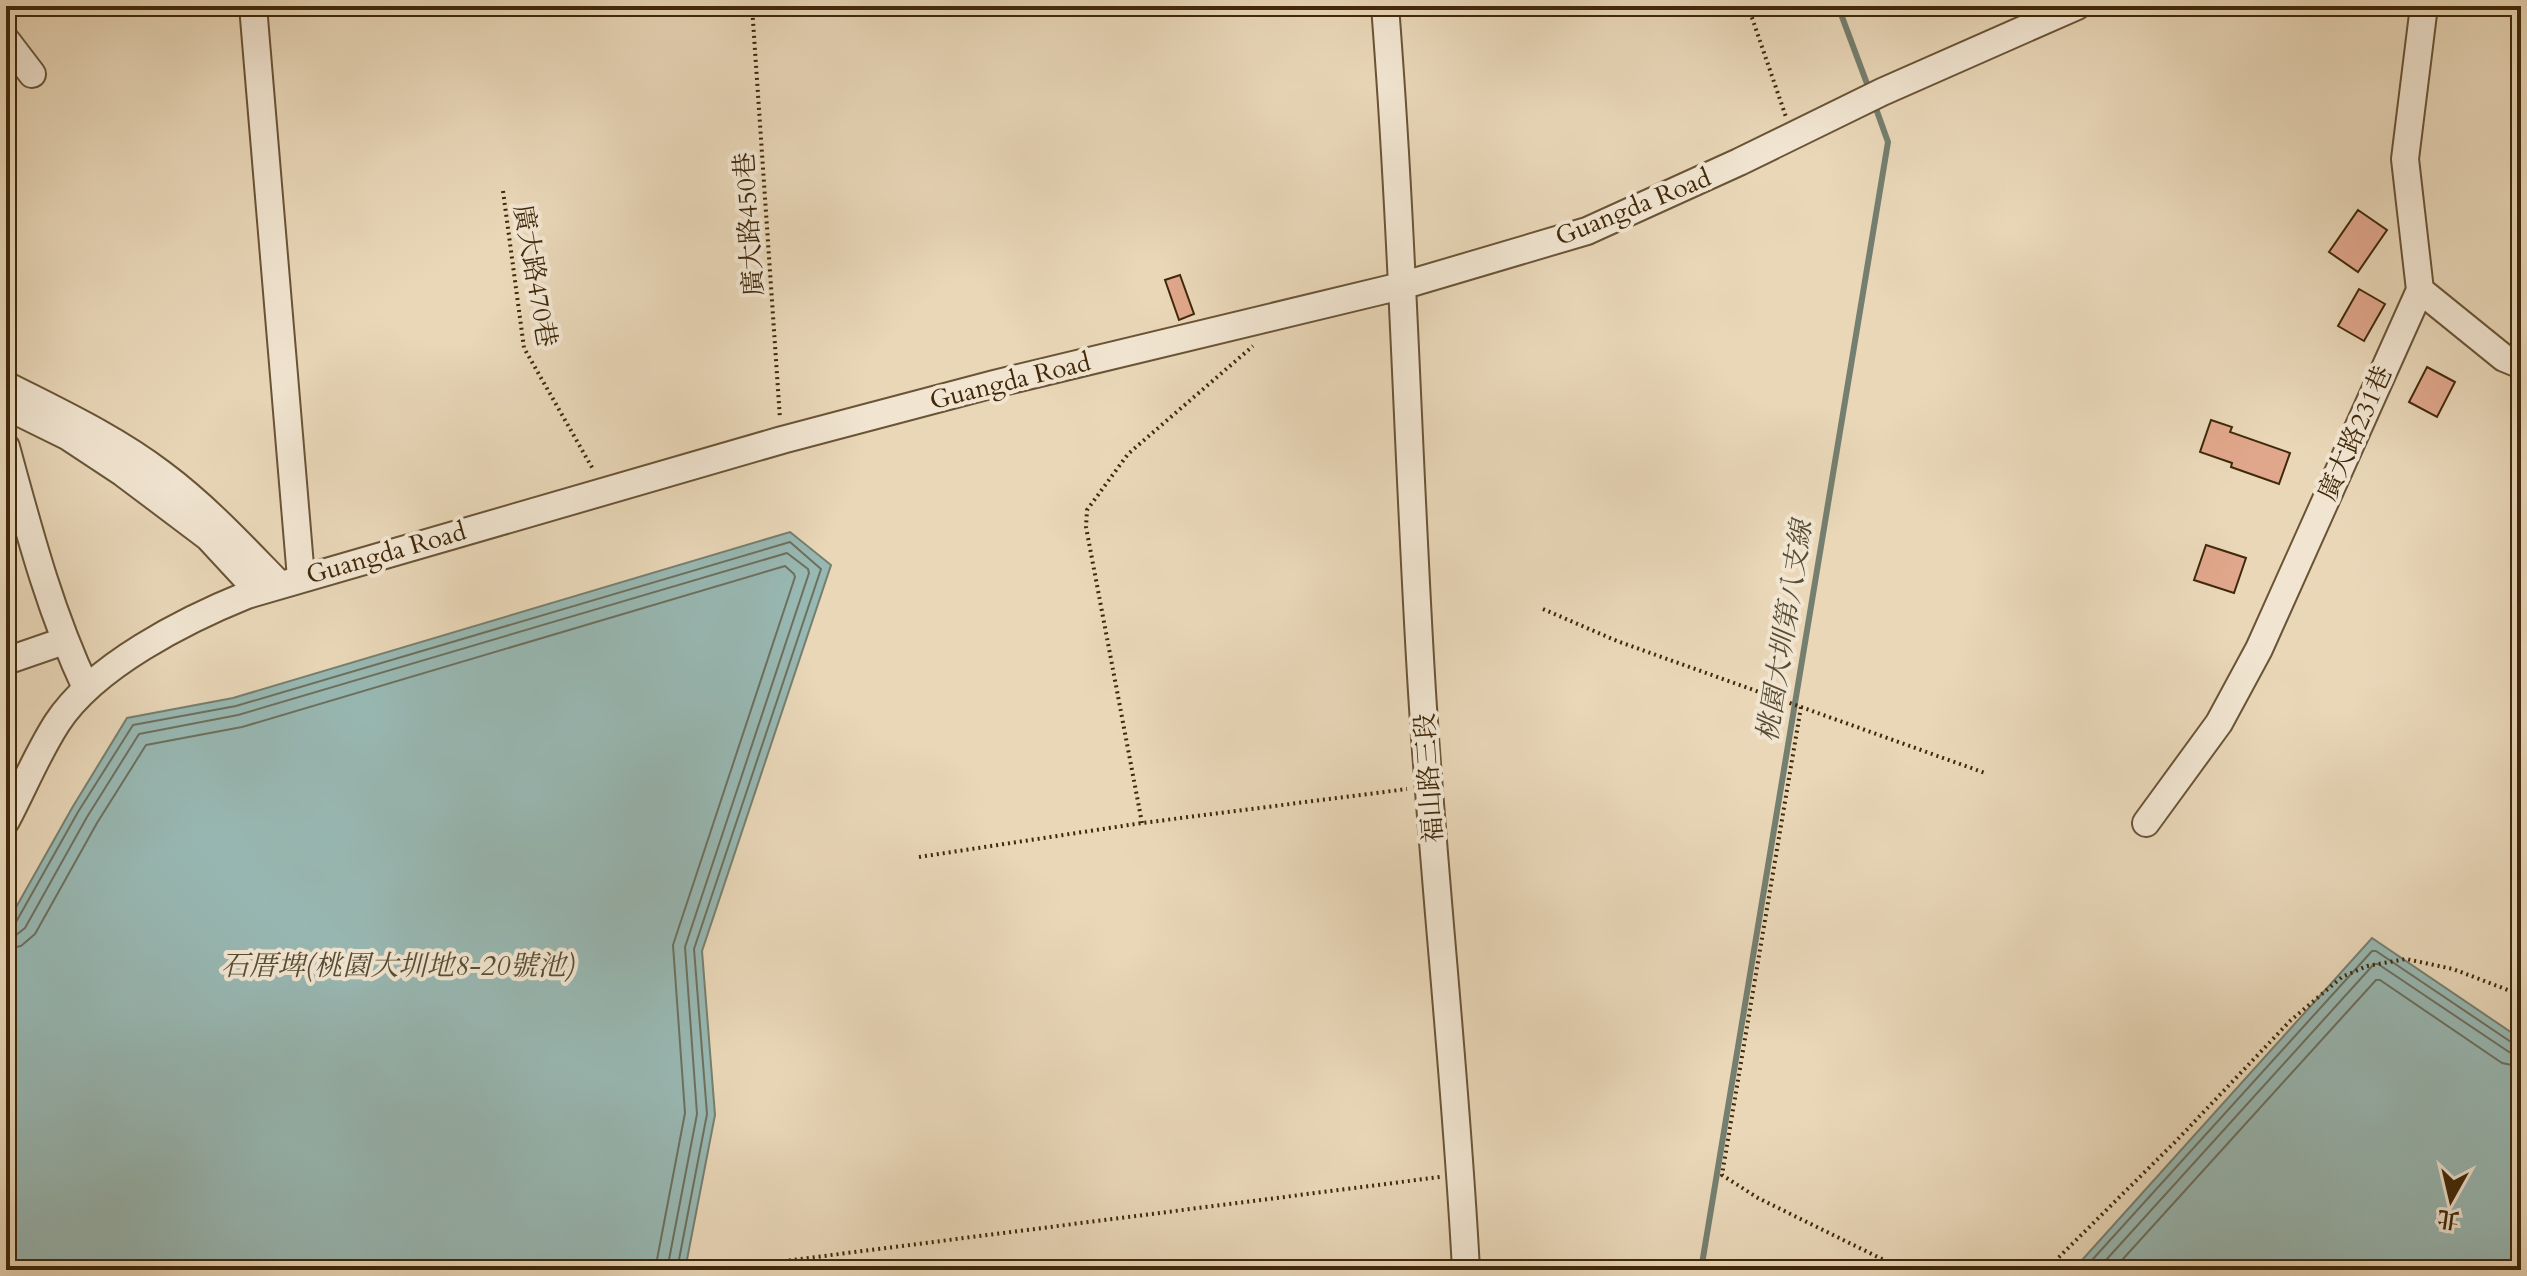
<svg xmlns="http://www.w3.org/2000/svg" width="2527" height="1276" font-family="Cardo,'Noto Serif TC',serif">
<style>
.water{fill:#98b8b3;stroke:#757f6f;stroke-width:2}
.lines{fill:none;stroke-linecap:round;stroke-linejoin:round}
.shore{stroke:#6c705e;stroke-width:2}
.stream{stroke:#757f6f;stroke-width:6}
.building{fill:#e1a78c;stroke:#40290a;stroke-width:2}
.minor-casing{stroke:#6a5436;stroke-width:30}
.path{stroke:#40290a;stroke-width:4;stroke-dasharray:2 4;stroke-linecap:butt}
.minor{stroke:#f1e5d1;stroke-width:26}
.labels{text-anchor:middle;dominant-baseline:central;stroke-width:8;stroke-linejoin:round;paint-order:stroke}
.street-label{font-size:26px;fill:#40290a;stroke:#f1e5d1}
.water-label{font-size:28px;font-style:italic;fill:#564d34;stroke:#f1e5d1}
</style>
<rect width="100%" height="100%" fill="#e9d7b8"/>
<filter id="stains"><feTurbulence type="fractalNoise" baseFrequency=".0025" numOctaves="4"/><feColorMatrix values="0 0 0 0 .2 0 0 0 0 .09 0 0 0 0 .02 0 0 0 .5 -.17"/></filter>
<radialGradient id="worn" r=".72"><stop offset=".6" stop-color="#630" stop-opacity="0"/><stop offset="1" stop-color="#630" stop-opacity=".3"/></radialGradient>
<path class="water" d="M790 532 831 565 702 951 715 1115 685 1270H6V925L72 808 127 718 233 698Z
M2372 938 2521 1039V1270H2073Z"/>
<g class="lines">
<path class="shore" d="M6 927 12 926 16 922 78 812 133 725 236 706 790 542 821 569 694 949 707 1114 677 1270
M6 937 16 935 25 928 87 817 139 734 238 715 787 553 808 569 809 573 685 947 697 1114 667 1270
M6 949 21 946 35 934 97 823 146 745 242 727 785 566 794 574 795 577 673 945 685 1113 655 1270
M2083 1270 2372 951H2376L2514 1044 2521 1045
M2097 1270 2374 964H2378L2509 1052 2521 1055
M2113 1270 2376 980H2380L2502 1063 2521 1067"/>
<path class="stream" d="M1838 6 1869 89
M1701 1270 1888 142 1874 103"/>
</g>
<path class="building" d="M2358 210 2387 230 2358 272 2329 252Z
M1180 275 1194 314 1179 320 1165 280Z
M2359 289 2385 304 2364 341 2338 326Z
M2427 367 2455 382 2437 417 2409 402Z
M2211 420 2232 427 2230 432 2290 453 2279 484 2231 467 2232 463 2200 452Z
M2206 545 2246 558 2234 593 2194 580Z"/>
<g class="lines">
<defs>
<path id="minor" d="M253 6 301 578
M1385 6C1403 234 1408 464 1422 692 1434 885 1456 1077 1466 1270
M6 40 32 74
M2420 290 2504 358 2521 365
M6 385C59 412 115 438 162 474 205 506 242 546 279 584
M6 406 67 436 123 473 208 537 258 591
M6 447C29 531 49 609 86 688
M6 661 64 641
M6 821C23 789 37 754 57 723 94 666 185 620 247 595L782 440 994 384 1401 286 1587 231 1739 162 1882 92 2077 6
M2146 823 2219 723 2259 649 2420 290 2405 159 2424 6"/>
</defs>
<use href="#minor" class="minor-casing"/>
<path class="path" d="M752 6 780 419
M1748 6 1786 117
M503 191 524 348 594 471
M1543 609 1617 641 1985 773
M1801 707 1722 1175 1758 1198 1888 1262 1899 1270
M1142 823 1086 527 1087 510 1128 454 1253 346
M919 857 1142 823 1407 789
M777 1262 1440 1177
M2046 1270 2177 1140 2290 1021 2342 977 2367 966 2406 959 2453 969 2521 995"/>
<use href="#minor" class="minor"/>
</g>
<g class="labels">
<g class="street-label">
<text transform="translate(1633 207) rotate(-22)">Guangda Road</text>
<text transform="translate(749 224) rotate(-94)">廣大路450巷</text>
<text transform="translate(535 276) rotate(80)">廣大路470巷</text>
<text transform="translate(1010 381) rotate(-14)">Guangda Road</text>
<text transform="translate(2355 433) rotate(-66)">廣大路231巷</text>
<text transform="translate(386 553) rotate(-16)">Guangda Road</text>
<text transform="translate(1429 778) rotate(-94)">福山路三段</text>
</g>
<g class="water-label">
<text transform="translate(1785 631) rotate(-81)">桃園大圳第八支線</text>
<text x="398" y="966">石厝埤(桃園大圳地8-20號池)</text>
</g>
</g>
<rect width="2527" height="1276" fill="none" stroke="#e9d7b8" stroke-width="32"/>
<rect x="8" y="8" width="2511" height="1260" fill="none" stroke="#40290a" stroke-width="4"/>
<rect x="16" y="16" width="2495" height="1244" fill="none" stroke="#40290a" stroke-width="2"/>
<g transform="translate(2451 1200) rotate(188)" stroke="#f1e5d1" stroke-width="6" paint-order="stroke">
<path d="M0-6L14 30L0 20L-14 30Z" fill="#40290a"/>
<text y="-12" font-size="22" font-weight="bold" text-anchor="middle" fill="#40290a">北</text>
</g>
<rect width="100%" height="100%" filter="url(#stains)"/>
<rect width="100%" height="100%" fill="url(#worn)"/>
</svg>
